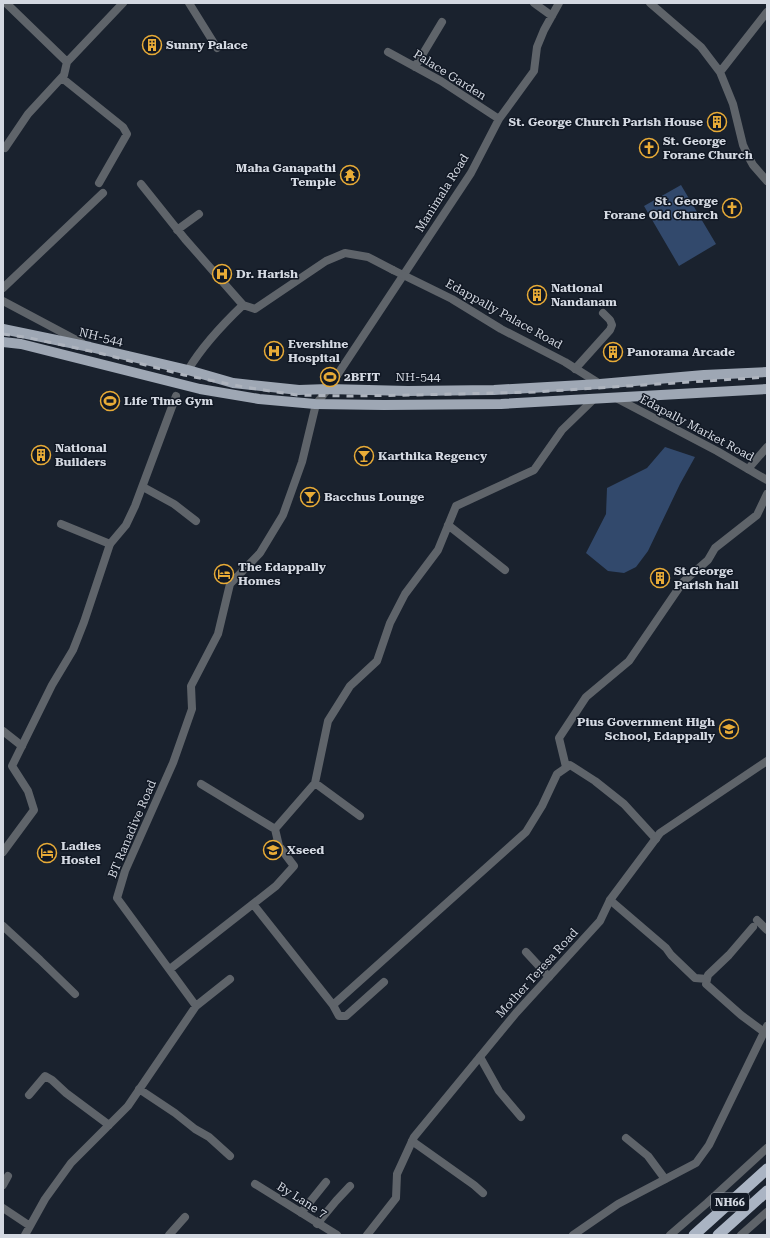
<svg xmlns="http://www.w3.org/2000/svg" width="770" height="1238" font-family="'Roboto Serif',serif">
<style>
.green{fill:#32496c}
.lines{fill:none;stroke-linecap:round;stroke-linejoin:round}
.pedestrian{stroke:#5f646a;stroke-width:8}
.minor{stroke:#5f646a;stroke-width:8}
.tertiary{stroke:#5f646a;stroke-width:8}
.primary{stroke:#9ea7b4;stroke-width:10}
.trunk{stroke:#aab4c3;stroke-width:11}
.rail{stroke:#aeb4be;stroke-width:3;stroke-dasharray:7 7;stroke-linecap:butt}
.labels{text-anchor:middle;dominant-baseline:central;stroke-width:3;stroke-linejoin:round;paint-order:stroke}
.shield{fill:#111824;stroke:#999ea8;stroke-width:1}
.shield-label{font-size:11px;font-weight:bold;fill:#d3d8e1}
.poi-label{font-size:12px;font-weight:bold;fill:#d3d8e1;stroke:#111824;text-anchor:start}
.street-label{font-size:12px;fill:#d3d8e1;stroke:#111824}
</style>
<rect width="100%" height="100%" fill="#1a222e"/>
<path class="green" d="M681 185 716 244 679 266 644 206Z
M665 447 695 457 680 484 648 551 636 567 624 573 608 571 586 553 606 514 607 488 647 468Z"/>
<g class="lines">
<path class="pedestrian" d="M748 469 767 447"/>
<path class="minor" d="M6 3 67 62
M189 3 217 48
M534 3 552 16
M650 3 701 47 720 72 733 104 743 145 748 156 753 165 767 181
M388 52 441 81 499 119
M67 62 123 3
M415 67 442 22
M720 72 767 12
M62 78 123 127 127 134 99 183
M5 148 28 114 64 75 67 62
M141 184 185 239 243 305C222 325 203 345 188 370
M177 230 199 214
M3 288 103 193
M3 301 82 343
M243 305 255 309 326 261 345 253 368 257 393 270
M575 369 610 330 612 325 610 320 603 313
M143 487 174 504 196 521
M61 524 110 544
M448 525 505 570
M3 731 22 746
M566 767 559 738 586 697 629 661 683 582 708 560 715 548 757 515 767 494
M315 783 360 816
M201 784 275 829
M610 900 666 948 671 955 695 978 707 979
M253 904 333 1005 526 832 542 806 557 774 570 765 595 781 624 804 656 839
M757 920 767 930
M3 926 40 960 75 994
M753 927 729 955 708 975 706 984 741 1015 764 1032
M526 952 549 977
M170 969 276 886 294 866 279 846 275 829 315 783 328 721 350 686 377 661 390 623 405 594 438 550 456 506 534 470 562 430 594 399
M333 1005 339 1016H346L384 982
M196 1006 230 979
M480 1057 499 1091 521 1117
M139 1089 175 1113 195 1129 209 1137 230 1156
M29 1095 45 1076 52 1080 66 1093 109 1125
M626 1138 648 1156 665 1179
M412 1141 474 1185 483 1193
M255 1184 337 1235
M3 1185 8 1176
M3 1208 30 1226
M301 1213 326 1182
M317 1224 336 1201 350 1186
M25 1235 45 1199 71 1163 128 1106 196 1006 117 898 125 871 173 763 192 709 191 686 218 634 230 584 260 553 283 515 302 462 316 404 328 389 471 173 499 119 534 71 537 47 544 30 559 3
M169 1235 185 1217"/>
<path class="tertiary" d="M393 270 452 299 501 329 565 362 600 384
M616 398 717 451 767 480
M3 852 34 810 28 791 12 766 52 685 73 650 84 622 110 544 126 525 135 506 176 396
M367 1235 396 1198 397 1174 414 1137 516 1013 600 921 610 900 660 833 767 761
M573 1235 618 1204 696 1163 709 1145 767 1026
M670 1235 707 1203 767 1148
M741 1235 767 1212"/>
<path class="primary" d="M3 329 90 347 188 370 233 383 299 390 328 389 408 391 494 390 600 384 704 375 767 372
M3 342 21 344 200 389 259 399 315 404 384 405 501 404 767 389"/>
<path class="trunk" d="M694 1235 767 1169
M718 1235 767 1191"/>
<path class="rail" d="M3 334 30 338 99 353 184 375 244 387 297 395 348 396 415 395 535 392 767 377"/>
</g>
<defs>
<symbol id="building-ring" viewBox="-11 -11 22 22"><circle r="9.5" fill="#111824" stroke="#e8ab37" stroke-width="1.5"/><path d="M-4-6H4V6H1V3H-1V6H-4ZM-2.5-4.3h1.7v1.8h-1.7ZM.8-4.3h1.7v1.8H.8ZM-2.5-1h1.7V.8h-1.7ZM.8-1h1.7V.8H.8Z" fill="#e8ab37"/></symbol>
<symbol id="church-ring" viewBox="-11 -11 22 22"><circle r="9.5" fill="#111824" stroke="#e8ab37" stroke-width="1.5"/><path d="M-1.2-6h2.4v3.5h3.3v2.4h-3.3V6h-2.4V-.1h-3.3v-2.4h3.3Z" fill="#e8ab37"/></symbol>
<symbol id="temple-ring" viewBox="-11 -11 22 22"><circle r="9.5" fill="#111824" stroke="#e8ab37" stroke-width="1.5"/><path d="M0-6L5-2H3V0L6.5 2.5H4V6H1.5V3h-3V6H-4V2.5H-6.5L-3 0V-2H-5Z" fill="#e8ab37"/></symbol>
<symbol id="hospital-ring" viewBox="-11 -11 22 22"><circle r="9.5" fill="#111824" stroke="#e8ab37" stroke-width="1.5"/><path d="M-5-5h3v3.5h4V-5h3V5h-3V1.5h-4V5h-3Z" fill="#e8ab37"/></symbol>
<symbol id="stadium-ring" viewBox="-11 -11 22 22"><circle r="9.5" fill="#111824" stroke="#e8ab37" stroke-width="1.5"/><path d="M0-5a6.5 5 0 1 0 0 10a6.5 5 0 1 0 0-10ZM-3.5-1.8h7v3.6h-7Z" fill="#e8ab37"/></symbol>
<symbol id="bar-ring" viewBox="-11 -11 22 22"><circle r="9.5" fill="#111824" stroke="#e8ab37" stroke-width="1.5"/><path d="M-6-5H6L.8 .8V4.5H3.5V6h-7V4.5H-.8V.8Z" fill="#e8ab37"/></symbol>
<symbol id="hotel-ring" viewBox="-11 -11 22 22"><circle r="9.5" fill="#111824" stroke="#e8ab37" stroke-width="1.5"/><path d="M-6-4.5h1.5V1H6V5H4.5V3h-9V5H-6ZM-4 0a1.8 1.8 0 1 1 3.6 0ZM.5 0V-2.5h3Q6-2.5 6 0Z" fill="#e8ab37"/></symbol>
<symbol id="school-ring" viewBox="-11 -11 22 22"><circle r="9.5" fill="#111824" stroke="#e8ab37" stroke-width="1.5"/><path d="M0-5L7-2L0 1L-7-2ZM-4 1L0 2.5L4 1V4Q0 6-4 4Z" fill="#e8ab37"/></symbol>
</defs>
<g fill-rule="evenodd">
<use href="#building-ring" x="141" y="34" width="22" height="22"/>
<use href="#building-ring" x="706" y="111" width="22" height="22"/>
<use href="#church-ring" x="638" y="137" width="22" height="22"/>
<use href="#temple-ring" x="339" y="164" width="22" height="22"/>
<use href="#church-ring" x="721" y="197" width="22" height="22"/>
<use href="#hospital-ring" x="211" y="263" width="22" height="22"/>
<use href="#building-ring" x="526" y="284" width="22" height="22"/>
<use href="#hospital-ring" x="263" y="340" width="22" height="22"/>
<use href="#building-ring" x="602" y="341" width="22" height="22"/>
<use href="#stadium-ring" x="319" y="366" width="22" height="22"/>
<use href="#stadium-ring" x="99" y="390" width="22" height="22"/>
<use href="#building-ring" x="30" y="444" width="22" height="22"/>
<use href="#bar-ring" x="353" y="445" width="22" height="22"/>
<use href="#bar-ring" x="299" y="486" width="22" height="22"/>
<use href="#hotel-ring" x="213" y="563" width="22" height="22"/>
<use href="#building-ring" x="649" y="567" width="22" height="22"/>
<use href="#school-ring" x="718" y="718" width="22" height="22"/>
<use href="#school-ring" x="262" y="839" width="22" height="22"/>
<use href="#hotel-ring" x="36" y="842" width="22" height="22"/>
</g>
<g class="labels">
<rect class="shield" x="711" y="1193" width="38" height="18" rx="3"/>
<g class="shield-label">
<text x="730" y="1202">NH66</text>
</g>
<g class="poi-label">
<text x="166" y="45">Sunny Palace</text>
<text x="703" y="122" text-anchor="end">St. George Church Parish House</text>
<text x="663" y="141">St. George<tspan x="663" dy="14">Forane Church</tspan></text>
<text x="336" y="168" text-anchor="end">Maha Ganapathi<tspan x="336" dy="14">Temple</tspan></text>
<text x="718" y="201" text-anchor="end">St. George<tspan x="718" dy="14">Forane Old Church</tspan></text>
<text x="236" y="274">Dr. Harish</text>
<text x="551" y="288">National<tspan x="551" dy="14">Nandanam</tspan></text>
<text x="288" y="344">Evershine<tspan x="288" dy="14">Hospital</tspan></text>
<text x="627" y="352">Panorama Arcade</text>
<text x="344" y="377">2BFIT</text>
<text x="124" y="401">Life Time Gym</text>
<text x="55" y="448">National<tspan x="55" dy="14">Builders</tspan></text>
<text x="378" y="456">Karthika Regency</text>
<text x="324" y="497">Bacchus Lounge</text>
<text x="238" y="567">The Edappally<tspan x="238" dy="14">Homes</tspan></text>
<text x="674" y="571">St.George<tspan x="674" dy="14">Parish hall</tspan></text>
<text x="715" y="722" text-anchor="end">Pius Government High<tspan x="715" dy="14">School, Edappally</tspan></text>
<text x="61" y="846">Ladies<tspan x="61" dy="14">Hostel</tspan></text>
<text x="287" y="850">Xseed</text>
</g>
<g class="street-label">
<text transform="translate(450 75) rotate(32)">Palace Garden</text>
<text transform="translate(442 193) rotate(-58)">Manimala Road</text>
<text transform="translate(504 314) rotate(29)">Edappally Palace Road</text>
<text transform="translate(101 337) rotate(13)">NH-544</text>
<text x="418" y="377">NH-544</text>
<text transform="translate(697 428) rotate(28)">Edapally Market Road</text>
<text transform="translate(132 829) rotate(-67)">BT Ranadive Road</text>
<text transform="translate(537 973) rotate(-48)">Mother Teresa Road</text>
<text transform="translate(302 1200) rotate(32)">By Lane 7</text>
</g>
</g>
<rect width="770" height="1238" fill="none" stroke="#d3d8e1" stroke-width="8"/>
</svg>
